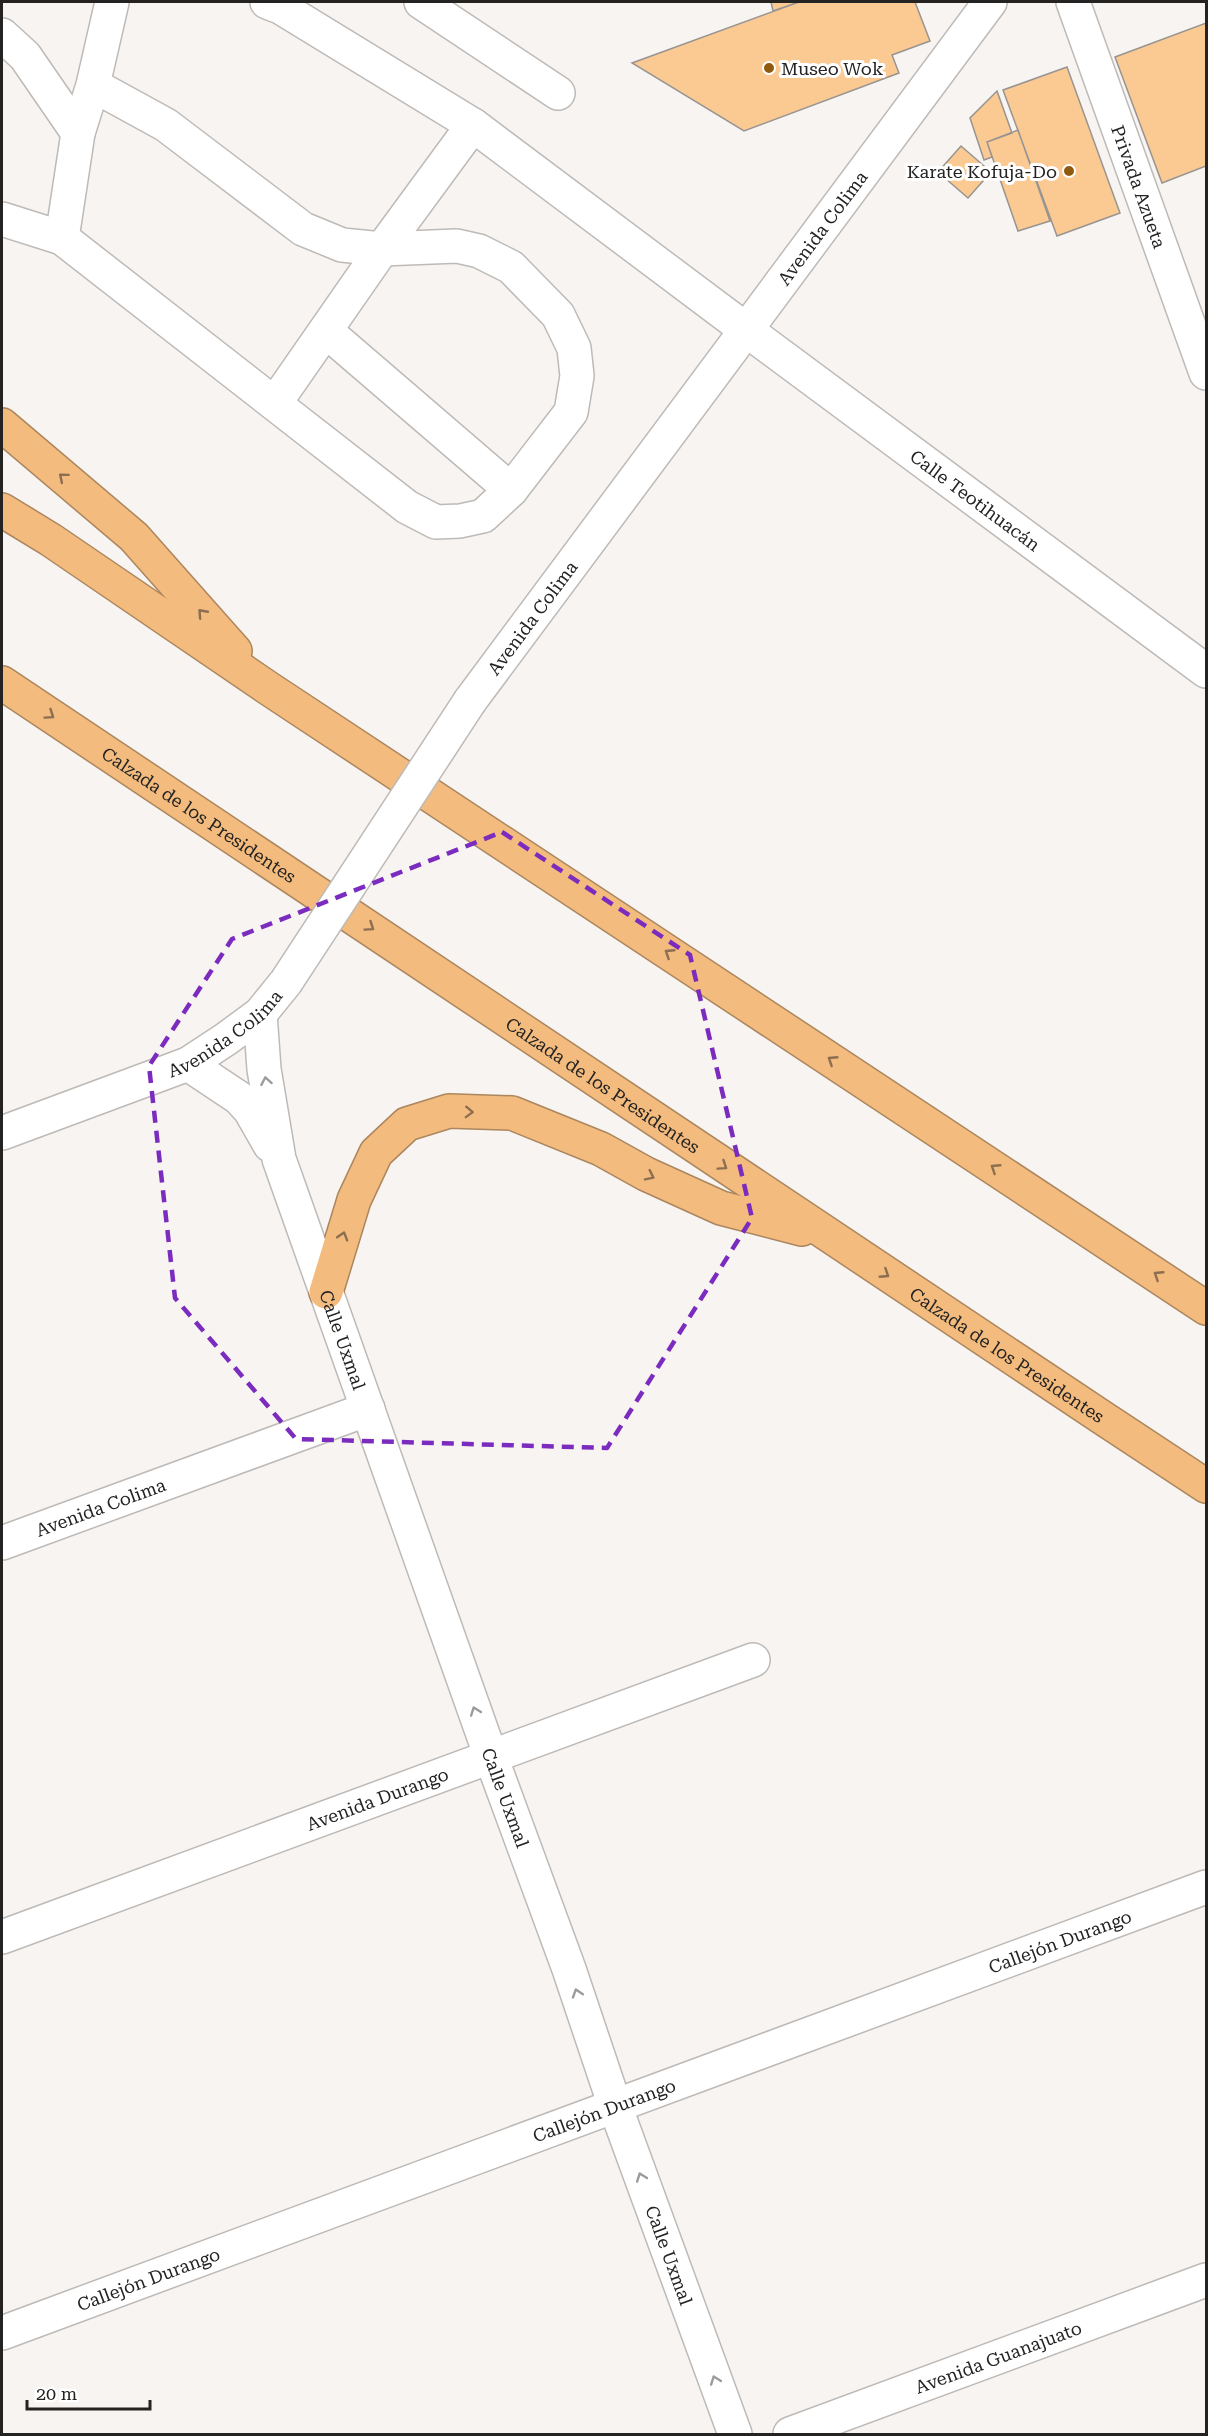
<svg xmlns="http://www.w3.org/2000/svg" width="1208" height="2436" font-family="'Roboto Serif',serif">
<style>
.building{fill:#fbc992;stroke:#979491;stroke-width:1.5}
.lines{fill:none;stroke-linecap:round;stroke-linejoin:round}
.minor-casing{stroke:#bdbab7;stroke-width:36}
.highway-casing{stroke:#ab865e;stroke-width:36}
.minor{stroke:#fff;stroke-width:33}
.highway{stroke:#f3bb7e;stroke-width:33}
.minor-bridge-casing{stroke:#bdbab7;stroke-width:36;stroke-linecap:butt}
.minor-bridge{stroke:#fff;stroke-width:33}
.oneway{stroke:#8c6f50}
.oneway2{stroke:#9c9c9c}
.marked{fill:none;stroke:#7b2cbf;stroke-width:4.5;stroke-dasharray:12 8;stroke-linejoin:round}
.poi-dot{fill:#905b0f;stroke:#fff;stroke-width:2}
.labels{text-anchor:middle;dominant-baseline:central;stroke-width:6;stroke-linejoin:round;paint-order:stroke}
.poi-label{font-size:18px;fill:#242322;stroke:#fff;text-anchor:start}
.street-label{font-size:18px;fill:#242322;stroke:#fff}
</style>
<rect width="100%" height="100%" fill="#f7f4f1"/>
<path class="building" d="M771 2H799L773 11Z
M799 2H915L930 41 892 55 899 73 744 131 632 63Z
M1206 23V166L1162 183 1115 57Z
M1067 67 1120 213 1057 236 1003 90Z
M997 91 1012 133 987 142 992 157 984 160 970 118Z
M1018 130 1050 221 1018 231 987 142Z
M961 146 991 172 968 198 938 172Z"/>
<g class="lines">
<defs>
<g id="minor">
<path id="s1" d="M267 2 280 7 473 125 745 329 1206 671"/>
<path d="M421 2 558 93"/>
<path id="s2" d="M1073 2 1206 373"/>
<path d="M2 35 25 56 78 133"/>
<path d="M93 85 166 125 303 229 342 245 382 249 457 246 479 251 511 267 558 315 574 348 577 376 571 412 511 490 483 516 460 521 436 522 407 507 62 238 78 133 93 85 112 2"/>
<path d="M2 219 62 238"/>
<path d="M326 331 511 490"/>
<path d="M275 403 382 249 473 125"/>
<path id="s3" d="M470 701 990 2"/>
<path id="s4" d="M260 1014 264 1069 279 1159 491 1757 569 1969 615 2106 735 2434"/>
<path d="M188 1064 239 1098 250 1110 270 1145"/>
<path id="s5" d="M2 1133 188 1064 226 1039 260 1014 286 982"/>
<path id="s6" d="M2 1543 368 1409"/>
<path id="s7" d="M2 1937 753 1660"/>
<path id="s8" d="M2 2333 1206 1887"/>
<path id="s9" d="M790 2434 1206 2280"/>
</g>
<g id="highway">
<path d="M2 425 134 537 235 651"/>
<path d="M2 510 51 540 268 688 1206 1308"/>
<path id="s10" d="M2 683C404 950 803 1221 1206 1486"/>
<path d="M326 1292 354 1200 376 1153 407 1124 449 1111 512 1113 601 1149 646 1174 721 1208 802 1229"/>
</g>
</defs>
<use href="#minor" class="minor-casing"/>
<use href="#highway" class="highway-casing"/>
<use href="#minor" class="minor"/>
<use href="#highway" class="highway"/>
<defs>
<path id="minor-bridge" d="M286 982 470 701"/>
</defs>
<use href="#minor-bridge" class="minor-bridge-casing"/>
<use href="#minor-bridge" class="minor-bridge"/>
</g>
<defs><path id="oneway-chevron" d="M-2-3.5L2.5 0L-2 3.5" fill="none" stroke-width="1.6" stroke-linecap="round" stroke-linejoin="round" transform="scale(1.5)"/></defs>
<g class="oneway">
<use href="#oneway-chevron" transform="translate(63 477) rotate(-140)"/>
<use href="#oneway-chevron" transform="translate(202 613) rotate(-132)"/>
<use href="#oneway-chevron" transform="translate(50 715) rotate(34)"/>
<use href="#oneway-chevron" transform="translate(370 927) rotate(34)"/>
<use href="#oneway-chevron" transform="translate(669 953) rotate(-147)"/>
<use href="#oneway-chevron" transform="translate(832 1060) rotate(-147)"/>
<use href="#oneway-chevron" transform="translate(469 1112) rotate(2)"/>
<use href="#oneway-chevron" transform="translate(723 1166) rotate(34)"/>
<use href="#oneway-chevron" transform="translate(995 1168) rotate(-147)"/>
<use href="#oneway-chevron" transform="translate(650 1176) rotate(26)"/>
<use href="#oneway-chevron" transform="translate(343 1236) rotate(-73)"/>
<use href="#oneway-chevron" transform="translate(885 1274) rotate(33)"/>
<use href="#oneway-chevron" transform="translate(1158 1275) rotate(-147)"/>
</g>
<g class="oneway2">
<use href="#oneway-chevron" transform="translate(266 1081) rotate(-100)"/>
<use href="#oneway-chevron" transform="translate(475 1711) rotate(-110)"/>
<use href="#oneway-chevron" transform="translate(577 1993) rotate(-108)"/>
<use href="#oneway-chevron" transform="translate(641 2177) rotate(-110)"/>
<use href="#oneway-chevron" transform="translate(715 2380) rotate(-110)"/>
</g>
<path class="marked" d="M502 832 690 955 752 1218 607 1448 296 1439 175 1298 149 1066 232 939Z"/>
<g class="poi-dot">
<circle cx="769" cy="68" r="6"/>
<circle cx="1069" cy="171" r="6"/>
</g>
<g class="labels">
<g class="poi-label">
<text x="781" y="68">Museo Wok</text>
<text x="1057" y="171" text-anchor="end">Karate Kofuja-Do</text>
</g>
<g class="street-label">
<text stroke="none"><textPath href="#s2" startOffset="196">Privada Azueta</textPath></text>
<text stroke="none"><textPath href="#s3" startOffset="590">Avenida Colima</textPath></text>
<text stroke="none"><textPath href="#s1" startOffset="867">Calle Teotihuacán</textPath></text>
<text stroke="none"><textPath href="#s3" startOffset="104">Avenida Colima</textPath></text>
<text stroke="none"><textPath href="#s10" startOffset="237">Calzada de los Presidentes</textPath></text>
<text stroke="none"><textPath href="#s5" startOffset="246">Avenida Colima</textPath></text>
<text stroke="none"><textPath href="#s10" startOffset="723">Calzada de los Presidentes</textPath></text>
<text stroke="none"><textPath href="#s4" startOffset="338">Calle Uxmal</textPath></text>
<text stroke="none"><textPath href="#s10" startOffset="1209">Calzada de los Presidentes</textPath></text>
<text stroke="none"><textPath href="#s6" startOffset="105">Avenida Colima</textPath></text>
<text stroke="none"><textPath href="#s4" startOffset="824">Calle Uxmal</textPath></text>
<text stroke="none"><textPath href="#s7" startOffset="400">Avenida Durango</textPath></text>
<text stroke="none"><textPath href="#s8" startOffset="1128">Callejón Durango</textPath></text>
<text stroke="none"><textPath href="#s8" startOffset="642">Callejón Durango</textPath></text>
<text stroke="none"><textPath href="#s4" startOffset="1310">Calle Uxmal</textPath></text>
<text stroke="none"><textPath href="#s8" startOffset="156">Callejón Durango</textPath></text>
<text stroke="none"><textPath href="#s9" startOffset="222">Avenida Guanajuato</textPath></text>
</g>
</g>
<rect width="1208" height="2436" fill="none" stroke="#242322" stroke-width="6"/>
<path d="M27 2400v9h123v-9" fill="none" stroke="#242322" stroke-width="3"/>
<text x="36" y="2400" font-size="18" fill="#242322" stroke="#ffffff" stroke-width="4.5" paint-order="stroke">20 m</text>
</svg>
